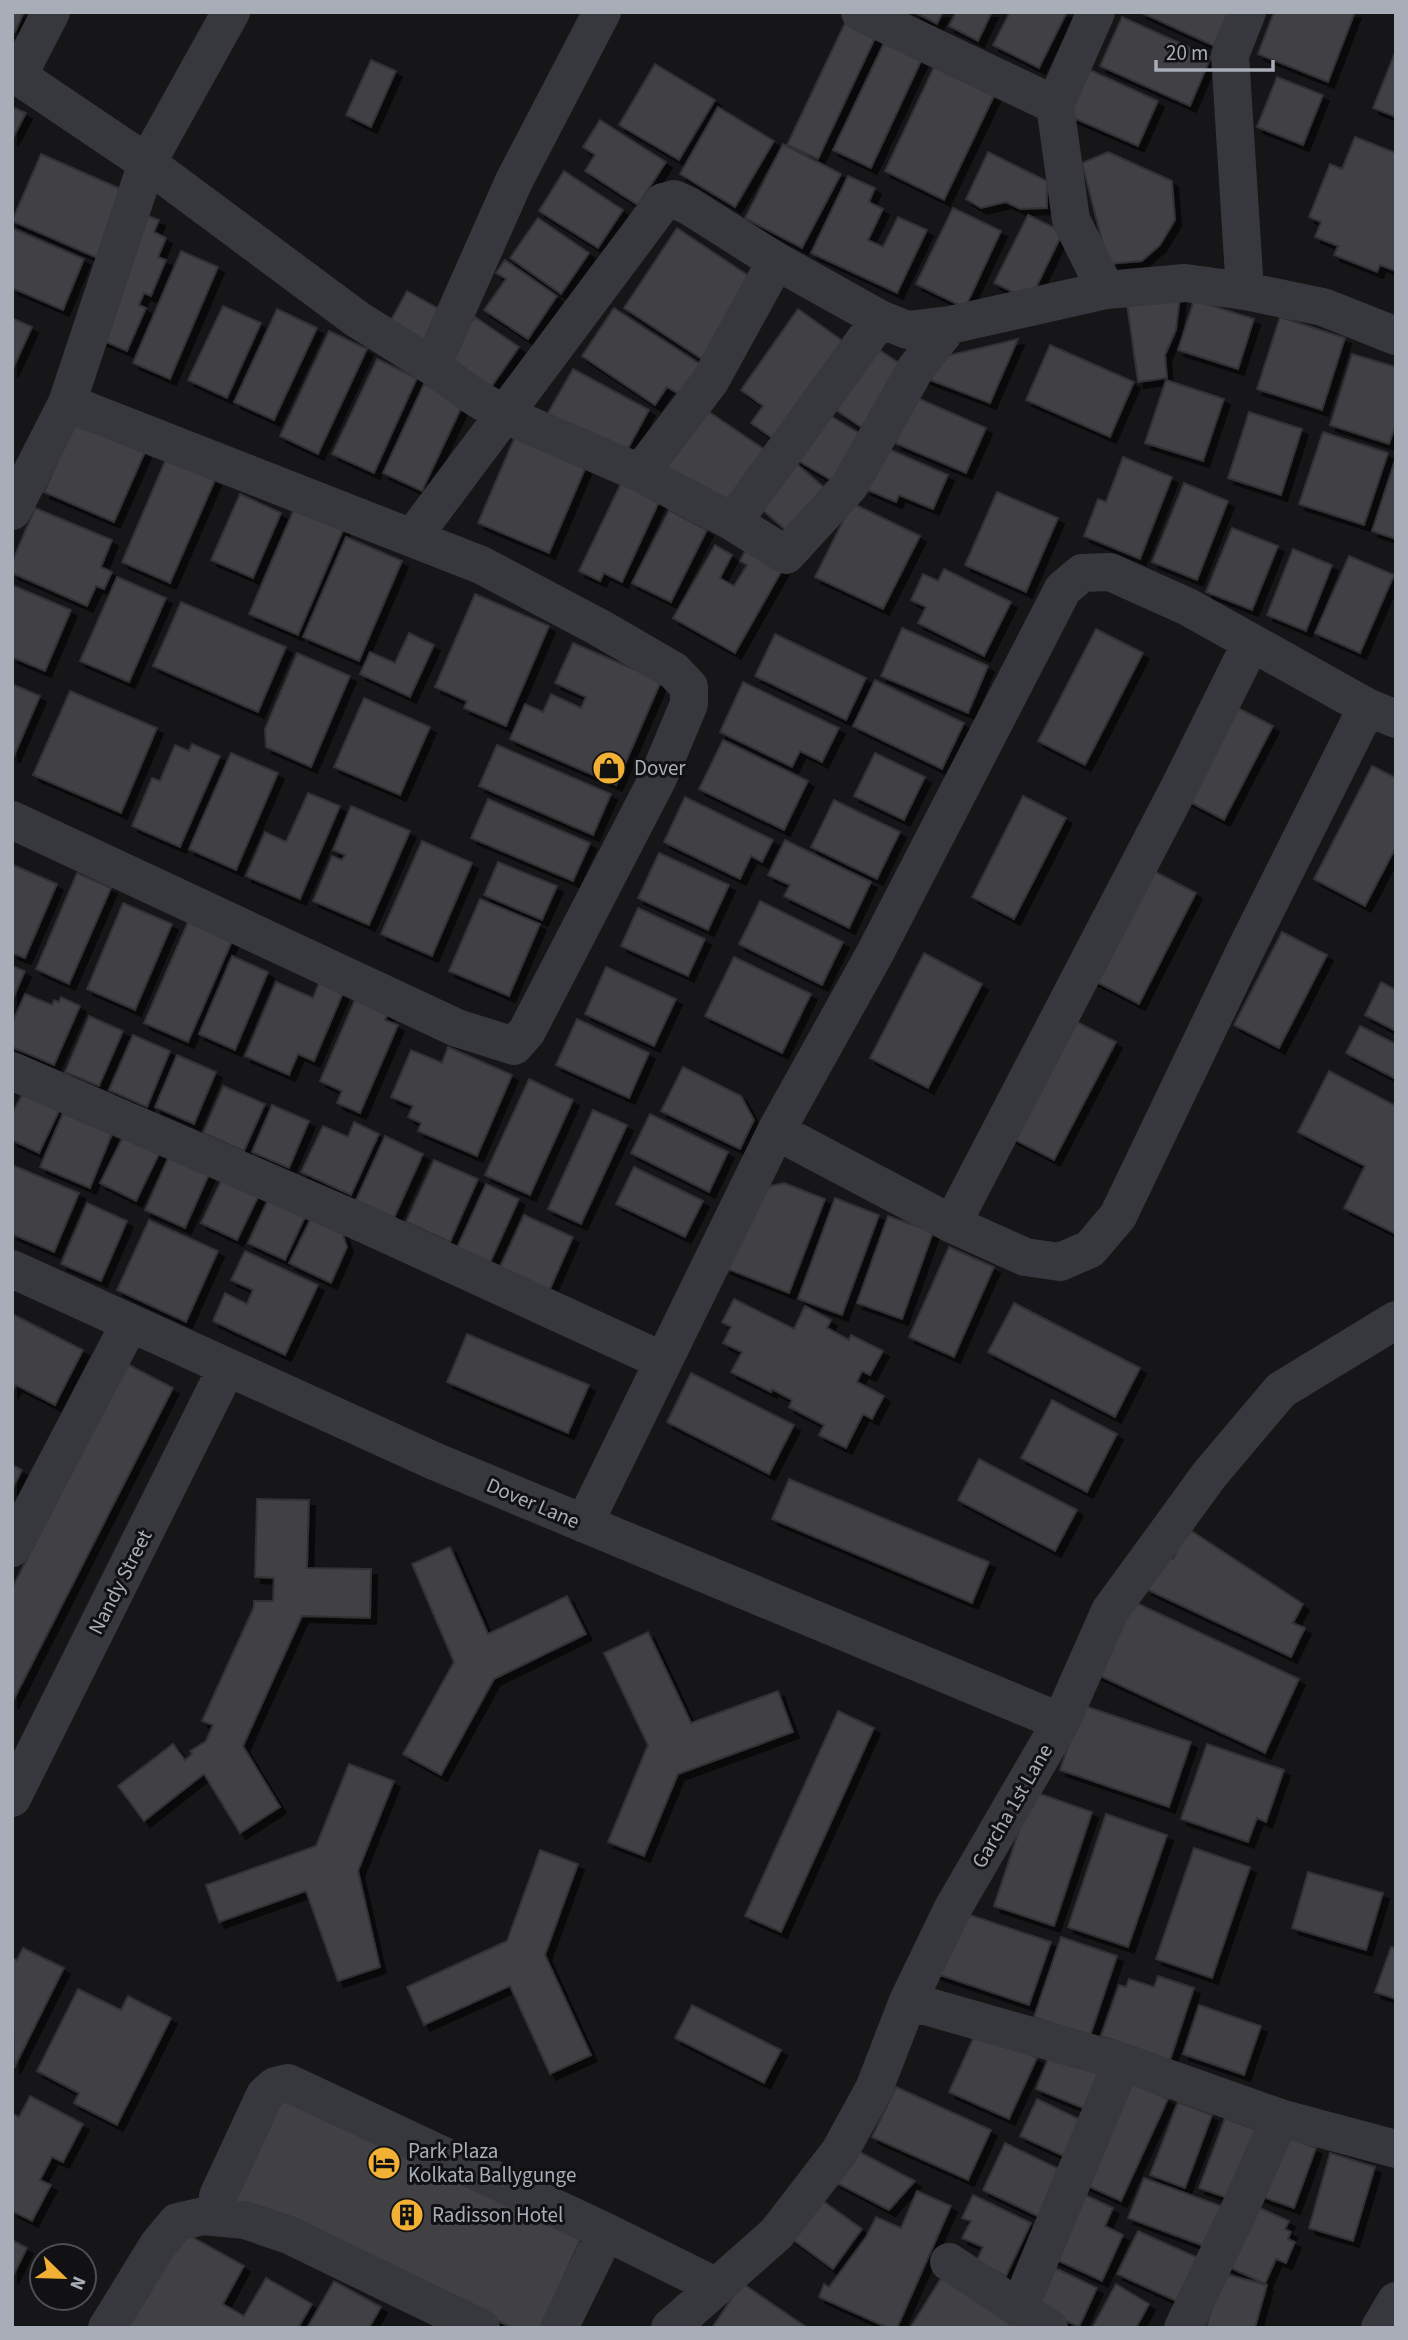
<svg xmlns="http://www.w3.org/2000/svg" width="1408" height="2340" font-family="'Source Sans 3',sans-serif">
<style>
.building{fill:#404145;stroke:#303034;stroke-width:2;filter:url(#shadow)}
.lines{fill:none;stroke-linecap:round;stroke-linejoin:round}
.minor{stroke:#37383d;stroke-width:38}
.labels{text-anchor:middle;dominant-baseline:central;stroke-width:6;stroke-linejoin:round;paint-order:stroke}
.poi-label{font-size:21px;fill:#a8adb8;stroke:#111113;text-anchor:start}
.street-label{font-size:21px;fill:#a8adb8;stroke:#111113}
</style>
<defs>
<filter id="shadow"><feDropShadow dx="6" dy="6" stdDeviation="0" flood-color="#0009"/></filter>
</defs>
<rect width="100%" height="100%" fill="#161618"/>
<path class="building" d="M12 12H24L15 32 12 31Z
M914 12H943L937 24Z
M956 12H992L978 41 949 26Z
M1010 12H1067L1039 68 993 45Z
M1140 12H1229L1214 46Z
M1274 12H1355L1328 82 1258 54Z
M1122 17 1211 57 1190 106 1100 66Z
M846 21 876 36 818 159 787 145Z
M884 43 921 61 871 168 833 150Z
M1396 50V117L1373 108Z
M371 60 396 71 371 127 346 115Z
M655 64 715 100 679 160 619 125Z
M934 67 994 96 944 200 885 171Z
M1090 70 1158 101 1138 146 1069 116Z
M1277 77 1323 95 1303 145 1257 127Z
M12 107 26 113 12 140Z
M718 107 774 141 735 207 680 174Z
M600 120 666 162 638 205 585 171 595 155 583 147Z
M1355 137 1396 153V271L1380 265 1377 272 1334 255 1338 246 1315 237 1321 222 1309 217 1330 164 1342 169Z
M783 144 841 174 802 248 745 218Z
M988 152 1047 181V208L1020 209 1006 202 981 208 966 199Z
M1108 152 1172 181 1175 220 1160 245 1142 261 1108 264 1082 163Z
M41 154 130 193 102 260 12 221Z
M564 171 623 210 598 248 539 211Z
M848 176 875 188 869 202 883 209 868 240 883 247 898 217 927 230 897 293 811 253Z
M953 208 1001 231 965 308 916 284Z
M135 211 159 220 154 232 166 238 158 257 166 260 151 296 144 293 139 305 146 308 127 351 83 332Z
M1028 215 1063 232 1030 300 994 283Z
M538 218 589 253 561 294 510 258Z
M12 228 84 259 63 310 12 288Z
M677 228 758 282 705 361 624 308Z
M181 251 218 267 170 379 133 363Z
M505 260 557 296 528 339 484 310 506 279 496 273Z
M407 291 446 313 425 353 385 331Z
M1180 296 1176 330 1165 355 1167 378 1138 382 1127 304Z
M1194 300 1254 319 1238 369 1178 350Z
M223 306 261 323 227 398 188 380Z
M614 308 703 366 682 396 667 387 655 405 582 356Z
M277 309 317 328 274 420 234 402Z
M798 309 854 349 785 447 751 423 763 406 741 390Z
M475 317 519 347 487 393 442 364Z
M1280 317 1345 338 1322 410 1257 389Z
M12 318 32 327 12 371Z
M329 331 367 349 318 454 280 436Z
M1018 339 990 403 917 375 925 361Z
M867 342 910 370 870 433 837 411Z
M1050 345 1134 382 1110 437 1026 400Z
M1352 354 1396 367V424L1389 444 1330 425Z
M377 359 417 378 374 473 332 454Z
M573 369 649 410 625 454 545 418Z
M1166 380 1224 399 1203 461 1145 443Z
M424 384 464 402 422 491 383 473Z
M915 397 986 428 966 473 895 443Z
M696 403 768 452 726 514 654 465Z
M824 412 869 439 841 486 795 459Z
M1249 412 1302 429 1281 495 1228 478Z
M75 421 145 452 114 522 44 492Z
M517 432 588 462 549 553 478 523Z
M1323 432 1388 453 1364 525 1299 504Z
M884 447 948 475 933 509 899 495 896 502 865 489Z
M789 457 826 489 789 533 752 501Z
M1123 457 1172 477 1140 559 1084 536 1098 499 1106 502Z
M1396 457V539L1372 531Z
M166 459 215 480 170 583 122 562Z
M626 473 664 491 622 582 604 573 600 581 579 571Z
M1184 483 1228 501 1197 580 1152 562Z
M997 492 1058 518 1026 592 965 565Z
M240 494 281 513 253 578 211 560Z
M852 503 920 536 883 609 815 577Z
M295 507 344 528 298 635 249 614Z
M35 508 112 540 101 567 112 572 104 589 96 586 87 606 12 573V562Z
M669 510 707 530 671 602 632 583Z
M1232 528 1278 546 1252 610 1206 592Z
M346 537 402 561 359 661 303 637Z
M715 545 732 555 720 578 734 586 747 565 740 561 748 545 785 565 735 653 673 618Z
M1293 549 1332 565 1306 631 1267 615Z
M1349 556 1394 575 1360 653 1315 633Z
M944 569 1011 602 984 656 918 623 926 607 911 600 923 574 938 581Z
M117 577 166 598 129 682 80 661Z
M12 585 71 610 45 671 12 657Z
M475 594 549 626 506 726 464 708 467 701 435 687Z
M181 602 286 647 258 712 153 666Z
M902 628 988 666 968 713 881 676Z
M1096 629 1143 653 1085 765 1038 741Z
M409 633 434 645 410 697 360 674 370 652 395 663Z
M775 634 866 678 846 720 755 676Z
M573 643 661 681 616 785 510 739 525 704 543 712 551 694 581 708 586 697 555 683Z
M297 653 350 676 311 767 266 747 265 729Z
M875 680 964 723 942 769 853 726Z
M743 682 839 728 822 762 800 751 792 767 720 732Z
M12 684 40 696 14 756 12 755Z
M70 691 157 728 121 813 33 775Z
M364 698 430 727 400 795 334 767Z
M1232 705 1273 726 1224 820 1184 799Z
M723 740 808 781 784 830 699 789Z
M192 744 220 756 180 847 132 826 152 778 160 781 175 745 189 751Z
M497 745 611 794 593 835 479 786Z
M231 753 278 773 236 870 189 849Z
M875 753 925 777 904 820 854 796Z
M1372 766 1396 778V847L1365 906 1314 879Z
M308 793 340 806 300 899 246 876 265 832 286 842Z
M1023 796 1066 818 1014 919 972 897Z
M685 797 773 840 762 862 751 856 740 879 664 842Z
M488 799 590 843 573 881 471 838Z
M834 800 900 832 877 879 811 847Z
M351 806 410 831 369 925 313 901 332 856 342 860 345 855 333 850Z
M785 840 871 882 849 928 784 896 790 885 768 875Z
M422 841 472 863 432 956 381 934Z
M659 853 729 885 708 930 638 898Z
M498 862 557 886 542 920 484 895Z
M13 865 57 884 25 958 12 953Z
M1146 867 1196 893 1139 1004 1089 978Z
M77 873 111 888 69 984 36 969Z
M480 899 540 924 509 996 449 971Z
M760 901 843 942 822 985 739 944Z
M123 903 172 924 135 1010 87 989Z
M638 908 705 939 688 976 621 946Z
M188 922 232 941 188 1042 144 1023Z
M1282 932 1327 955 1279 1048 1234 1025Z
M924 953 982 984 928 1088 870 1058Z
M232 956 268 972 235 1050 199 1034Z
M734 957 811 994 782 1053 705 1016Z
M12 966 25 971 12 1001Z
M606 967 676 999 654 1046 585 1014Z
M276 982 313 998 319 983 343 993 314 1061 298 1054 289 1075 245 1056Z
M1381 982 1396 990V1031L1365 1015Z
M25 994 52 1005 54 1000 59 1002 61 997 80 1006 54 1065 12 1047V1023Z
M357 995 390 1009 385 1020 398 1025 360 1113 337 1103 342 1091 320 1081Z
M89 1016 123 1031 99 1086 65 1072Z
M1069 1018 1116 1042 1054 1160 1008 1136Z
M577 1019 649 1053 629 1098 556 1065Z
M1360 1026 1396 1044V1079L1346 1053Z
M133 1035 170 1051 147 1107 109 1090Z
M448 1047 512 1075 477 1156 418 1131 421 1123 408 1117 413 1106 391 1097 411 1050 442 1063Z
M177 1055 216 1072 194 1124 155 1107Z
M683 1067 741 1096 754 1120 740 1149 661 1111Z
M1329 1071 1396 1106V1234L1344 1208 1365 1166 1298 1132Z
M529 1079 573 1100 530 1195 485 1175Z
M223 1086 265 1104 244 1151 203 1133Z
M25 1089 61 1107 39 1153 12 1140V1114Z
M272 1105 309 1121 289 1168 252 1152Z
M593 1110 627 1125 581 1224 548 1209Z
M63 1113 112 1134 90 1188 40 1167Z
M650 1114 728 1152 709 1192 631 1153Z
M354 1122 379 1134 351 1195 301 1172 323 1126 348 1137Z
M124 1135 160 1152 136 1201 100 1183Z
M385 1136 423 1154 394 1218 356 1200Z
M170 1154 210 1172 185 1228 145 1210Z
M434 1160 478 1179 450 1242 406 1222Z
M12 1165 79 1193 54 1252 12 1234Z
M634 1167 703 1201 685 1237 616 1204Z
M223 1177 259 1195 237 1240 201 1223Z
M784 1183 825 1199 789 1293 725 1268 756 1189Z
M486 1184 519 1199 488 1267 455 1252Z
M835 1198 879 1215 842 1315 798 1299Z
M268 1200 305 1217 285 1260 248 1243Z
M87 1203 127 1221 101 1281 61 1264Z
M313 1214 340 1226 347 1247 331 1283 289 1263Z
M524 1215 573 1237 546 1298 496 1276Z
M888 1216 933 1232 902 1319 857 1303Z
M149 1220 218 1251 186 1322 117 1290Z
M949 1247 994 1267 954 1357 909 1337Z
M245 1251 318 1285 285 1355 213 1321 225 1293 247 1304 253 1290 231 1280Z
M734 1299 794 1329 805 1306 831 1320 827 1328 849 1340 851 1335 883 1351 870 1375 862 1371 857 1382 884 1396 872 1419 863 1414 846 1448 819 1435 824 1425 789 1407 792 1400 772 1389 771 1392 731 1372 742 1352 723 1343 731 1327 722 1322Z
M1014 1303 1140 1368 1115 1417 988 1352Z
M12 1314 83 1350 55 1405 16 1385 12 1392Z
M467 1334 589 1385 568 1433 447 1382Z
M127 1364 173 1388 12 1703V1588Z
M691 1373 794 1425 769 1474 667 1422Z
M1052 1400 1117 1434 1087 1492 1021 1458Z
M979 1459 1077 1510 1055 1551 958 1500Z
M12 1465 22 1470 12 1490Z
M789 1479 989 1562 972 1603 772 1519Z
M257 1499 309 1500 307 1568 371 1569 370 1618 302 1616 243 1746 280 1807 240 1833 204 1774 144 1821 118 1786 173 1744 185 1760 192 1754 190 1751 206 1741 213 1725 202 1721 254 1607V1601H273L274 1578 255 1577Z
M1187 1528 1303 1604 1293 1623 1305 1628 1291 1657 1146 1589 1163 1553 1173 1559Z
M450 1547 488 1634 567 1596 586 1634 494 1679 441 1775 403 1754 454 1662 412 1564Z
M1130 1600 1299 1679 1265 1753 1096 1674Z
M648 1632 691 1723 778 1691 793 1732 678 1774 644 1856 608 1842 648 1745 604 1653Z
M1082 1705 1191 1742 1169 1807 1060 1770Z
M838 1711 874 1728 781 1932 745 1916Z
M1207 1744 1284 1770 1266 1822 1257 1818 1248 1842 1181 1819Z
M349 1764 394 1781 358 1871 380 1967 338 1981 306 1891 219 1922 206 1885 316 1846Z
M1032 1791 1092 1812 1054 1926 994 1906Z
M1106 1814 1167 1835 1128 1947 1068 1927Z
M1194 1848 1250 1867 1212 1978 1156 1959Z
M540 1850 578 1864 545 1955 591 2055 550 2074 510 1986 424 2025 407 1987 507 1941Z
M1308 1872 1383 1893 1366 1950 1292 1928Z
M955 1910 1051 1942 1029 2005 934 1973Z
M1061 1937 1117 1956 1090 2036 1034 2017Z
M1391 1947 1396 1949V1999L1375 1992Z
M23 1948 64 1968 14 2068 12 1958 17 1960Z
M1158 1976 1194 1988 1170 2060 1101 2036 1119 1985 1126 1987 1129 1979 1154 1987Z
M78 1989 121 2010 128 1996 171 2018 117 2125 74 2103 79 2093 37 2071Z
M692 2005 781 2050 764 2083 675 2038Z
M1199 2005 1261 2026 1244 2075 1183 2054Z
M977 2030 1037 2058 1009 2119 949 2092Z
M1051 2051 1099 2071 1091 2111 1036 2089Z
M1127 2080 1168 2099 1121 2201 1079 2182Z
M896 2087 991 2130 968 2180 872 2137Z
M277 2092 585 2229 541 2328H513L228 2200Z
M30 2096 83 2124 63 2162 52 2157 40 2180 51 2185 32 2221 12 2211V2113L19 2117Z
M1037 2099 1085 2122 1068 2158 1020 2136Z
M1178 2102 1212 2115 1185 2188 1150 2175Z
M1225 2118 1262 2132 1236 2201 1199 2188Z
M1276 2133 1316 2148 1294 2208 1254 2194Z
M1005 2143 1059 2169 1042 2218 983 2190Z
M852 2148 915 2181 889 2210 835 2182Z
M1330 2153 1375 2167 1353 2241 1309 2228Z
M1144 2178 1224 2207 1209 2248 1128 2218Z
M917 2191 951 2206 897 2328H888L819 2297 824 2284 829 2287 866 2237 876 2217 901 2228Z
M1079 2192 1113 2208 1105 2226 1123 2235 1102 2281 1048 2256Z
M973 2195 1031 2223 1006 2276 976 2262 983 2247 962 2238 971 2221 962 2218Z
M816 2196 862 2229 833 2269 788 2236Z
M1251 2204 1289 2221 1285 2229 1291 2232 1288 2239 1295 2242 1286 2263 1276 2259 1265 2284 1224 2265Z
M178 2229 244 2266 223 2304 244 2316 266 2278 312 2304 298 2328H126Z
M1138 2231 1205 2261 1185 2305 1117 2274Z
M12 2240 27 2248 12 2278Z
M1051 2266 1097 2288 1079 2327 1033 2306Z
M945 2272 1017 2317 1010 2328H910Z
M1222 2273 1267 2285 1255 2328H1206Z
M334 2281 381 2307 369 2328H307Z
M742 2283 806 2327 712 2328Z
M1116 2284 1149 2304 1136 2328H1092Z"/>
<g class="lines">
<path class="minor" d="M860 12 1055 105
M1096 12 1055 105 1071 220 1106 290
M12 72 147 163 357 319 432 366 470 394 503 414 640 473 733 522 786 555 850 485 916 368 950 325
M18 76 51 12
M1245 291 1230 55 1247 12
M432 366 514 181 602 12
M67 403 147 163 231 12
M640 473 710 381 776 261 880 319 907 330 950 325 1106 290 1185 283 1245 291 1323 307 1396 336
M12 511 67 403 481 565 600 628 674 671 689 687V704L658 778 527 1031 514 1046 457 1028 12 820
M733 522 880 319
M412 538 663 202 674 199 689 206 776 261
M12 1071 367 1225 663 1361
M776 1131 952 1224 1025 1257 1060 1262 1090 1249 1118 1216 1246 949 1367 707
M952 1224 1179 788 1251 643
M12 1269 434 1461 1061 1722
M584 1524 776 1131 874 955 1063 589 1082 573 1110 572 1188 607 1367 707 1396 719
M12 1548 130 1323
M12 1798 227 1367
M908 2001 1122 2062 1280 2118 1396 2149
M218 2196 265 2095 275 2086 288 2083 606 2232 717 2287
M949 2262 1049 2328
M1019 2309 1122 2062
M107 2328 158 2245 177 2222 204 2216 245 2220 289 2235 481 2328
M559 2328 606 2232
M670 2328 777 2233 840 2151 874 2089 908 2001 953 1908 1061 1722 1110 1611 1210 1474 1281 1390 1396 1320
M1183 2328 1243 2202 1280 2118
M1380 2328 1396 2301"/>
</g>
<defs>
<symbol id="shop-disc" viewBox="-11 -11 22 22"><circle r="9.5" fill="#f2b134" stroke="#111113"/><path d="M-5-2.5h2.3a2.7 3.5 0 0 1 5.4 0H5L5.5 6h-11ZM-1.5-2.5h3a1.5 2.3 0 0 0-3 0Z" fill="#111"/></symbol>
<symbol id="hotel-disc" viewBox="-11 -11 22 22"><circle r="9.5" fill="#f2b134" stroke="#111113"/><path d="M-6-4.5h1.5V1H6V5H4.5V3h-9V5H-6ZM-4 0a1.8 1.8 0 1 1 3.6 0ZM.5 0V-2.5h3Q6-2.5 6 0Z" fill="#111"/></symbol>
<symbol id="building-disc" viewBox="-11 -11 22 22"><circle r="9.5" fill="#f2b134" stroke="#111113"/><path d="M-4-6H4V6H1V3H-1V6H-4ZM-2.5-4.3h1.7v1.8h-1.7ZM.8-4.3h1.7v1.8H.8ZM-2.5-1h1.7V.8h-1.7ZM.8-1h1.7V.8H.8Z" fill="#111"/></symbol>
</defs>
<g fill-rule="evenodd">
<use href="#shop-disc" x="590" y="749" width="38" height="38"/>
<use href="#hotel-disc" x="365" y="2144" width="38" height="38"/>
<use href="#building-disc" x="388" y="2196" width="38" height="38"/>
</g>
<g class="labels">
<g class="poi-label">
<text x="634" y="768">Dover</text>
<text x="408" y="2151">Park Plaza<tspan x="408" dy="24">Kolkata Ballygunge</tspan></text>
<text x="432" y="2215">Radisson Hotel</text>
</g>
<g class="street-label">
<text transform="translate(533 1503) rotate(23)">Dover Lane</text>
<text transform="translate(120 1582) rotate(-63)">Nandy Street</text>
<text transform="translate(1012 1806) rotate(-60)">Garcha 1st Lane</text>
</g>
</g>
<rect width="1408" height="2340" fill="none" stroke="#a8adb8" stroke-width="28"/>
<g transform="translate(63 2277) rotate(113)"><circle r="33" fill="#111113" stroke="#4d4f55" stroke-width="2"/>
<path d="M0-5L12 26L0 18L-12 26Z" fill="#f2b134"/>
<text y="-10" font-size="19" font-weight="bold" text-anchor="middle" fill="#a8adb8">N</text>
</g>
<path d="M1156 60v10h117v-10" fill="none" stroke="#a8adb8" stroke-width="3.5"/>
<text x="1166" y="60" font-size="21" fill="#a8adb8" stroke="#111113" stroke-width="5" paint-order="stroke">20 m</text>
</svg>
